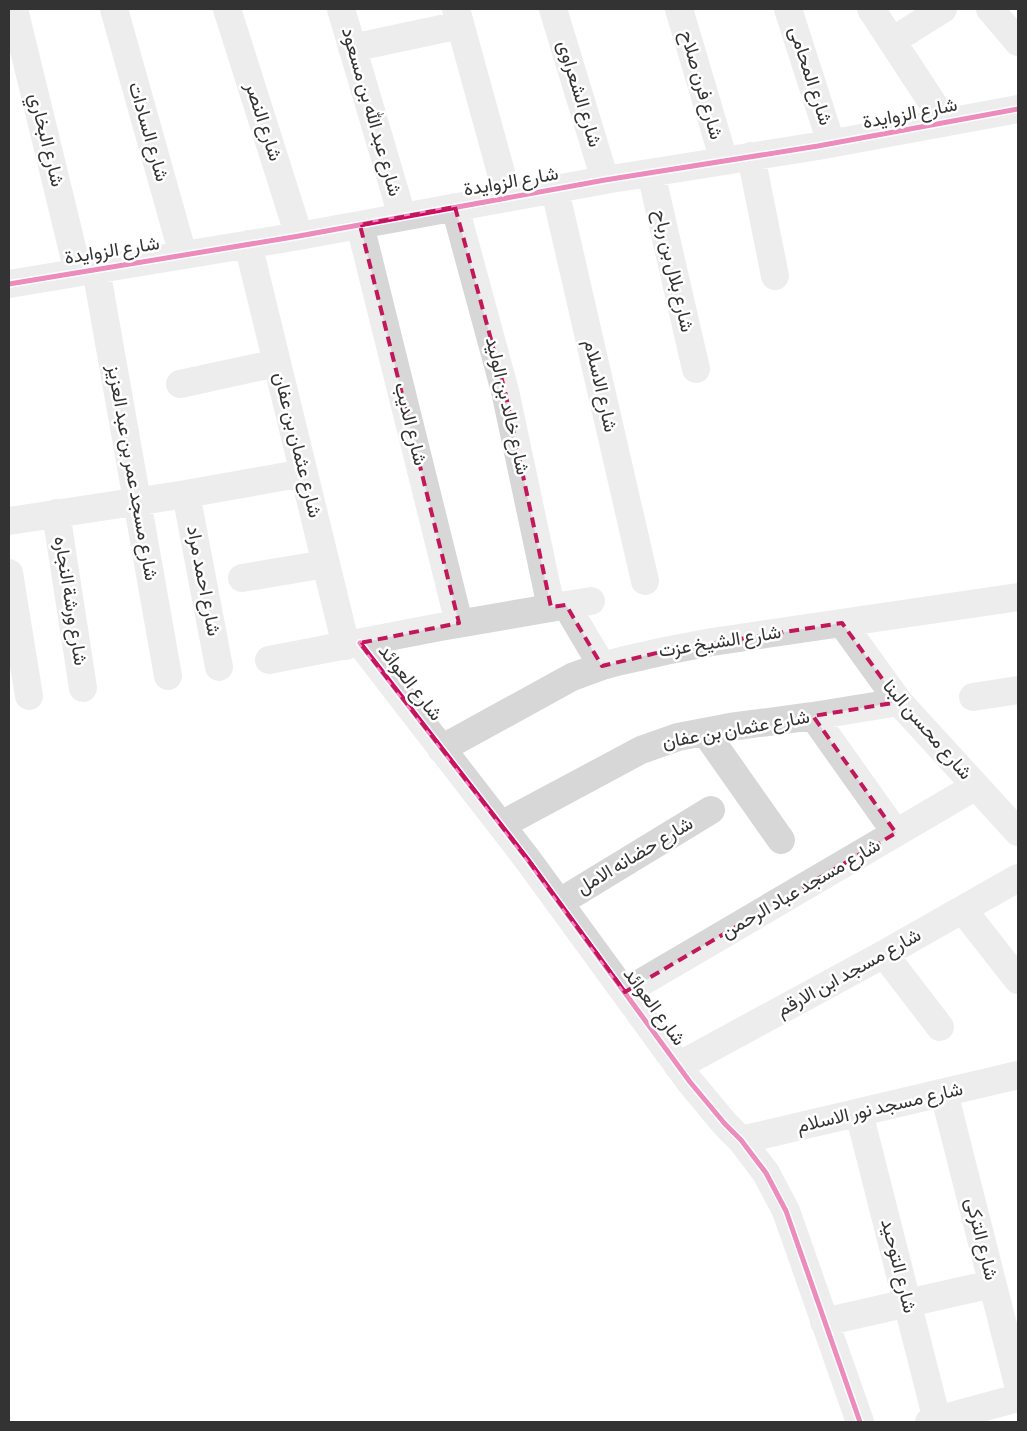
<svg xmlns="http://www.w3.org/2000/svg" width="1027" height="1431" font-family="'Sofia Sans Condensed',Vazirmatn,sans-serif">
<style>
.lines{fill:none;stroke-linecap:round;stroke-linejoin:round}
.minor{stroke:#d7d7d7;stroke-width:28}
.cycleway-casing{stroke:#fff;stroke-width:8}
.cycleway{stroke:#d6006c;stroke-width:5}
.marked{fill:none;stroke:#c2185b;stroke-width:4;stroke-dasharray:10 6;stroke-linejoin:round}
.labels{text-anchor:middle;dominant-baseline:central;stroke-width:5;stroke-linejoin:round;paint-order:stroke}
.street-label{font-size:19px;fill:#333;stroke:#fff}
</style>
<rect width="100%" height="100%" fill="#fff"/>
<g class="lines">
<path class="minor" d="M14 9 78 272
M114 9 183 255
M227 9 299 236
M341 9 402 216
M456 9 508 198
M553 9 605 180
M679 9 724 161
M788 9 831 143
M871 9 945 122
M990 9 1018 42
M892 41 943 9
M352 48 460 25
M751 156 775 276
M651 173 696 369
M555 190 645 581
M455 207 505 391 551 607
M360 225 459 623
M248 244 346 646
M96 269 168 676
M9 284 299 236 605 180 818 146 1018 109
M180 384 277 363
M186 494 219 667
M56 513 83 688
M9 521 186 494 304 473
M9 573 29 696
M242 578 326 564
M566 605 602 666
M842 623 899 702 1018 832
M360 643 528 860 690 1082 725 1124 741 1140 766 1173 786 1211 860 1422
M269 660 440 627 591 601
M973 697 1018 690
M813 716 896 833
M705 732 781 840
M441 749 572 677 602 666 621 661 665 651 712 642 1018 597
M501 825 641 750 678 737 730 727 813 716 899 702
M560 902 711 810
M963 910 1018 980
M884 954 940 1027
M625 992 976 786
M678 1066 884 954 1018 878
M944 1093 1018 1384
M859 1113 937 1420
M741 1140 1018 1075
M824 1322 992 1284
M929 1422 1018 1398"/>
<defs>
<path id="cycleway" d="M9 284 299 236 605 180 818 146 1018 109
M360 643 528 860 690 1082 725 1124 741 1140 766 1173 786 1211 860 1422"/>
</defs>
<use href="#cycleway" class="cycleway-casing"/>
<use href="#cycleway" class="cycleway"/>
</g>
<path d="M0 0H1027V1431H0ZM455 207 505 391 551 607 566 605 602 666 665 651 842 623 899 702 813 716 896 833 625 992 528 860 360 643 459 623 360 225Z" fill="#fff" fill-opacity=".55" fill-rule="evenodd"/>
<path class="marked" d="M455 207 505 391 551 607 566 605 602 666 665 651 842 623 899 702 813 716 896 833 625 992 528 860 360 643 459 623 360 225Z"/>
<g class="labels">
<g class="street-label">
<text transform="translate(810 76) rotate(72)">شارع المحامى</text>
<text transform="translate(701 85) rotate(74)">شارع فرن صلاح</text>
<text transform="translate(579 94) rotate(73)">شارع الشعراوى</text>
<text transform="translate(371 112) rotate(74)">شارع عبد الله بن مسعود</text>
<text transform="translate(910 114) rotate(-11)">شارع الزوايدة</text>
<text transform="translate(263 122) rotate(72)">شارع النصر</text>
<text transform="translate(148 132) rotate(74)">شارع السادات</text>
<text transform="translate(46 140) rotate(76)">شارع البخاري</text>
<text transform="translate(511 182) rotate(-10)">شارع الزوايدة</text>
<text transform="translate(112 251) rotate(-9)">شارع الزوايدة</text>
<text transform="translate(673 271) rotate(77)">شارع بلال بن رباح</text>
<text transform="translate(600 386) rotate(77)">شارع الاسلام</text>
<text transform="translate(507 406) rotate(77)">شارع خالد بن الوليد</text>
<text transform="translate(410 424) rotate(76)">شارع الديب</text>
<text transform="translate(297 445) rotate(76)">شارع عثمان بن عفان</text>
<text transform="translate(132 473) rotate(80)">شارع مسجد عمر بن عبد العزيز</text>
<text transform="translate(203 581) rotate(79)">شارع احمد مراد</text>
<text transform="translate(70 601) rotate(81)">شارع ورشة النجاره</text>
<text transform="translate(720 642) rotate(-9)">شارع الشيخ عزت</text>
<text transform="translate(410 683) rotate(52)">شارع العوائد</text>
<text transform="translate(736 730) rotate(-10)">شارع عثمان بن عفان</text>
<text transform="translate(927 730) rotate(49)">شارع محسن البنا</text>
<text transform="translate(635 856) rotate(-31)">شارع حضانه الامل</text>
<text transform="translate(801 889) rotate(-30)">شارع مسجد عباد الرحمن</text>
<text transform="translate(849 973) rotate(-29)">شارع مسجد ابن الارقم</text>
<text transform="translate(654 1007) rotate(54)">شارع العوائد</text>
<text transform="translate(880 1108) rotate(-13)">شارع مسجد نور الاسلام</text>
<text transform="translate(981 1239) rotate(76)">شارع التركى</text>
<text transform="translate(898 1266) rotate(76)">شارع التوحيد</text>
</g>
</g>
<rect width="1027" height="1431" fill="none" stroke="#333333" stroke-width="20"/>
</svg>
